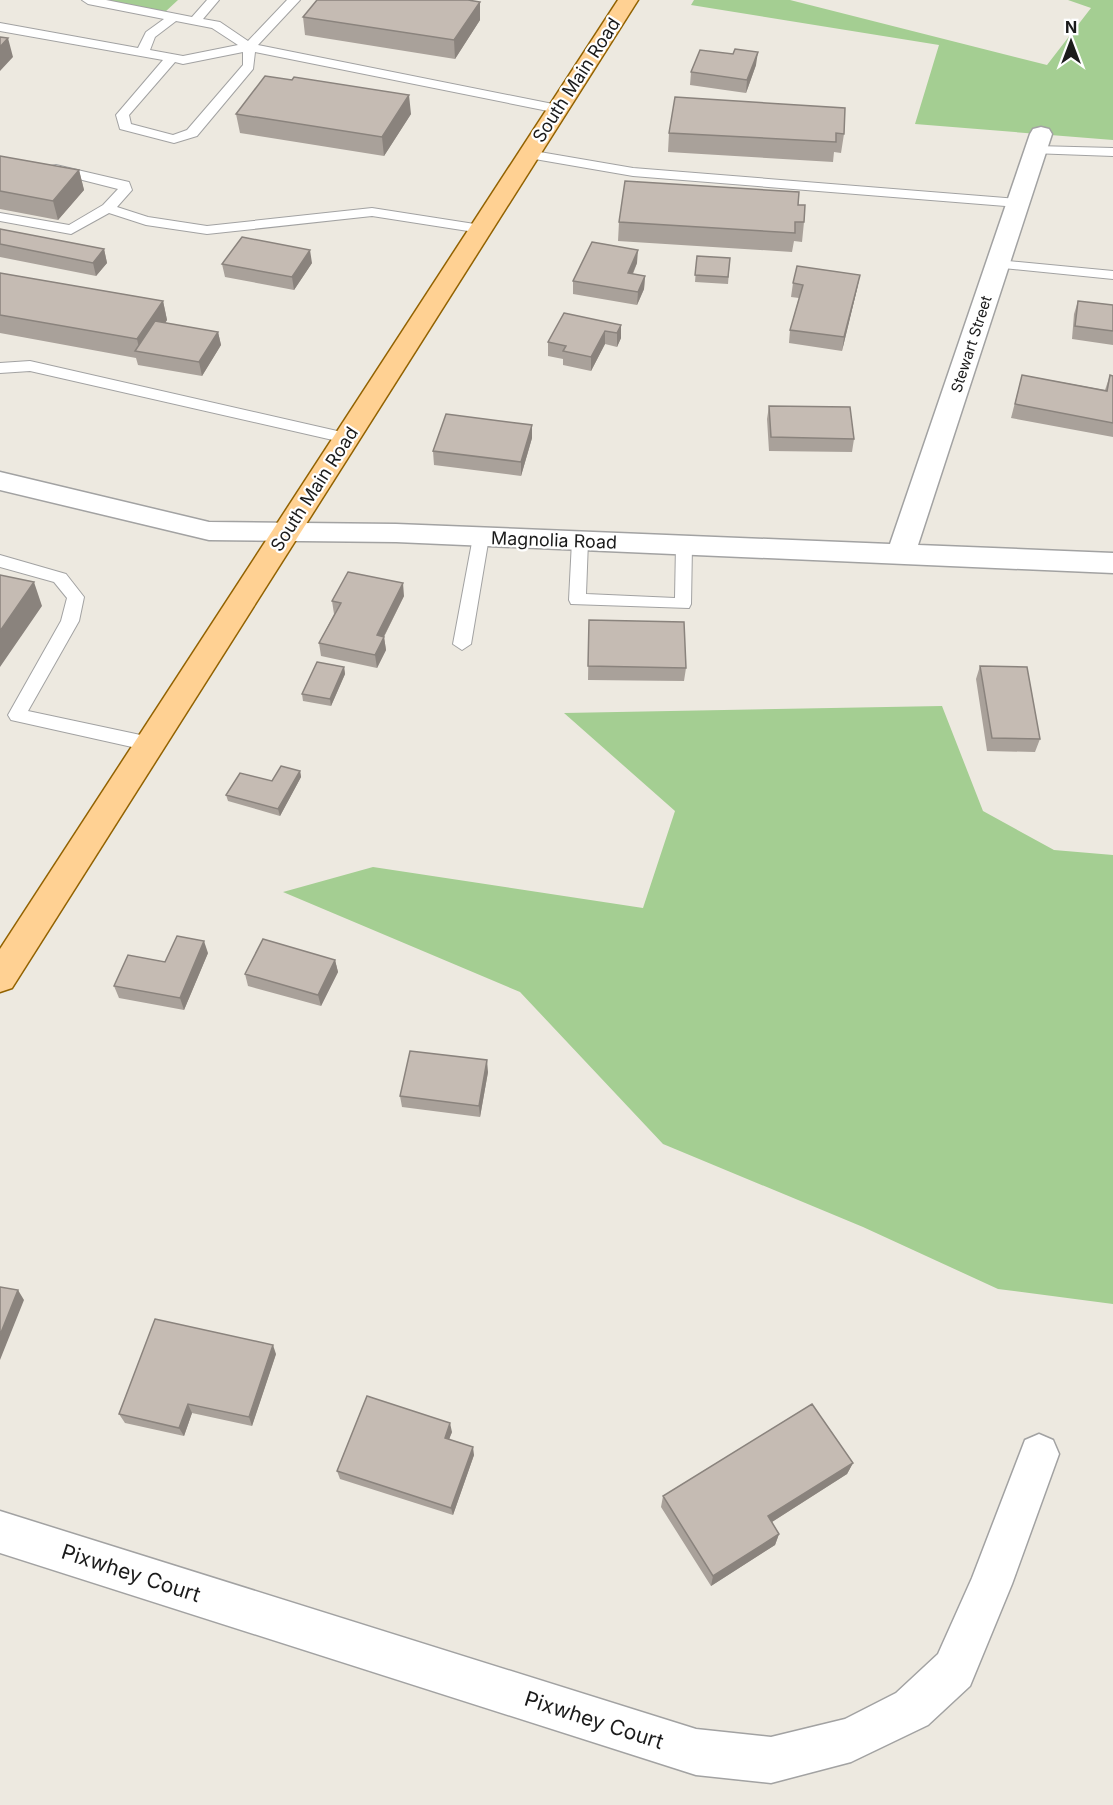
<svg xmlns="http://www.w3.org/2000/svg" width="1113" height="1805" font-family="Inter,sans-serif">
<style>
.forest{fill:#a4ce92}
.lines{fill:none;stroke-linecap:round;stroke-linejoin:round}
.lane-casing{stroke:#a2a2a2;stroke-width:2}
.street-casing{stroke:#a2a2a2;stroke-width:3}
.primary-casing{stroke:#926200;stroke-width:3}
.lane{fill:#fff;fill-rule:evenodd}
.street{fill:#fff;fill-rule:evenodd}
.primary{fill:#ffd193;fill-rule:evenodd}
.wall{fill:#a9a19a}
.shaded-wall{fill:#8a837d}
.building{fill:#c5bbb3;stroke:#8a837d;stroke-width:1.5}
.labels{text-anchor:middle;dominant-baseline:central;stroke-width:4.5;stroke-linejoin:round;paint-order:stroke}
.far-street-label{font-size:15px;fill:#1b1b1b;stroke:#fff}
.street-label{font-size:18px;fill:#1b1b1b;stroke:#fff}
.near-street-label{font-size:21px;fill:#1b1b1b;stroke:#fff}
</style>
<rect width="100%" height="100%" fill="#ede9e0"/>
<path class="forest" d="M98 0H178L165 12Z
M694 0H790L1047 65 1091 8 1068 0H1113V140L915 124 939 45 691 5Z
M942 706 983 811 1054 850 1113 855V1304L998 1289 863 1227 663 1144 520 992 283 892 373 867 643 908 675 811 564 713Z"/>
<g class="lines">
<defs>
<path id="lane" d="M82 0H106L192 17 207 0H219L203 19 220 22 248 41 287 0H300L258 45 558 105 564 109 558 113 255 52 253 69 197 136 174 143 120 129 116 115 163 60 0 31V23L138 48 146 32 164 19 88 4ZM176 21 212 28 238 45 183 56 150 50 155 37ZM243 52V65L187 130 173 135 131 124 129 115 175 62 183 64Z
M1036 146 1113 148V156L1031 153 1029 150Z
M528 150 633 168 1018 199 1025 203 1018 207 633 176 523 157 521 154Z
M56 165 129 182 132 190 117 207 148 217 207 226 372 208 481 225 488 229 481 233 372 216 207 234 146 225 109 213 71 234 0 221V213L69 225 103 205 118 189 51 172V166Z
M998 260 1113 271V279L993 267V261Z
M30 361 346 433 354 438 346 443 30 371 0 373V363Z
M481 531 489 537 471 644 462 650 453 644 473 537Z
M580 535 588 541 586 594 675 598 676 545 684 539 690 541 692 545 691 604 689 608 571 604 569 600 572 541Z
M0 555 66 574 84 597 79 621 28 711 150 737 156 739 159 744 156 749 150 751 11 720 8 715 61 621 67 598 54 582 0 567Z"/>
<path id="street" d="M1041 127 1049 129 1052 134 918 545 1113 553V573L396 542 209 540 0 490V472L209 522 396 524 890 544 1030 134 1033 129Z
M1039 1434 1053 1440 1059 1454 1012 1584 970 1686 928 1725 851 1762 771 1783 696 1775 0 1553V1511L696 1729 771 1737 845 1719 896 1693 938 1654 972 1578 1025 1440Z"/>
<path id="primary" d="M618 0H638L12 988 0 992V949Z"/>
</defs>
<use href="#lane" class="lane-casing"/>
<use href="#street" class="street-casing"/>
<use href="#primary" class="primary-casing"/>
<use href="#lane" class="lane"/>
<use href="#street" class="street"/>
<use href="#primary" class="primary"/>
</g>
<path class="wall" d="M480 2V20L455 59 305 35 303 17Z
M733 54 756 65 746 93 690 85 691 72Z
M675 97 844 134 841 153 834 152 833 162 668 152 669 133Z
M236 114H411L384 156 240 133Z
M0 156 79 170 84 190 58 220 0 209Z
M798 205 804 222 802 242 794 241 792 252 618 241 619 222Z
M0 229 104 249 107 263 96 276 0 257Z
M697 256 730 258 728 284 695 282Z
M312 263 294 290 225 277 222 264Z
M637 263 633 274 645 276 644 289 637 305 573 294V281Z
M0 273 163 301 167 320 165 323 218 332 221 345 202 376 138 365 136 358 0 333Z
M860 275 857 289 842 351 789 343 790 330 799 298 791 297 793 283Z
M1078 301 1113 305V345L1072 339 1074 314Z
M621 325V338L617 347 605 344 591 371 563 365V359L548 356V342Z
M1022 375 1105 390 1110 375 1113 376V437L1011 418Z
M769 406 854 439 852 452 769 451 767 419Z
M532 438 521 476 434 465 433 451Z
M404 596 384 637 386 650 377 668 321 656 319 643 334 614 332 601Z
M589 620 686 668 684 681 588 680Z
M980 666 1040 739 1035 752 987 751 976 679Z
M344 667 345 674 331 706 303 701 302 694Z
M300 771 301 777 280 816 228 801 226 795 272 781Z
M208 953 184 1010 119 998 114 986 165 962Z
M335 960 338 972 321 1006 248 986 245 974Z
M488 1072 480 1117 402 1107 400 1096Z
M276 1354 252 1426 192 1413 184 1436 125 1423 119 1414Z
M452 1432 449 1439 474 1455 453 1515 340 1479 337 1471Z
M853 1463 847 1474 772 1522 779 1534 775 1545 711 1586 661 1507 663 1496Z"/>
<path class="shaded-wall" d="M480 2V20L455 59 454 40Z
M8 38 13 57 0 71V47Z
M758 52 756 65 746 93 747 80Z
M409 95 411 114 384 156 382 137Z
M79 170 84 190 58 220 53 201Z
M104 249 107 263 96 276 93 263Z
M310 250 312 263 294 290 292 277Z
M638 250 637 263 627 286 628 273Z
M860 275 857 289 842 351 844 337Z
M645 276 644 289 637 305 638 292Z
M163 301 167 320 145 353 140 352 137 339Z
M621 325V338L617 347V333Z
M605 331V344L591 371V357Z
M218 332 221 345 202 376 199 362Z
M532 425V438L521 476V462Z
M34 582 42 606 0 667V631Z
M403 583 404 596 378 648 377 635Z
M384 637 386 650 377 668 375 655Z
M344 667 345 674 331 706 330 699Z
M300 771 301 777 280 816 278 809Z
M204 941 208 953 184 1010 180 998Z
M335 960 338 972 321 1006 318 995Z
M487 1060 488 1072 480 1117 479 1106Z
M18 1290 24 1300 0 1360V1335Z
M273 1345 276 1354 252 1426 249 1417Z
M188 1404 192 1413 184 1436 179 1428Z
M450 1423 452 1432 446 1447 445 1438Z
M473 1447 474 1455 453 1515 451 1508Z
M853 1463 847 1474 764 1527 768 1516Z
M779 1534 775 1545 711 1586 713 1576Z"/>
<path class="building" d="M317 0H468L480 2 454 40 303 17Z
M0 37 8 38 0 47Z
M735 49 758 52 747 80 691 72 700 50 733 54Z
M265 76 292 80 294 77 409 95 382 137 236 114Z
M675 97 845 108 844 134 836 133V142L669 133Z
M0 156 79 170 53 201 0 191Z
M625 181 799 192 798 205H805L804 222H795V233L619 222Z
M0 229 104 249 93 263 0 244Z
M242 237 310 250 292 277 222 264Z
M592 242 638 250 628 273 645 276 638 292 573 281Z
M697 256 730 258 728 277 695 275Z
M797 266 860 275 844 337 790 330 803 285 793 283Z
M0 273 163 301 137 339 0 315Z
M1078 301 1113 305V331L1075 326Z
M564 313 621 325 617 333 605 331 591 357 563 351 566 346 548 342Z
M155 321 218 332 199 362 135 351Z
M1022 375 1107 391 1110 375 1113 376V423L1015 404Z
M769 406 850 407 854 439 771 437Z
M446 414 532 425 521 462 433 451Z
M348 572 403 583 377 635 384 637 375 655 319 643 341 603 332 601Z
M0 575 34 582 0 631Z
M589 620 684 622 686 668 588 666Z
M317 662 344 667 330 699 302 694Z
M980 666 1027 667 1040 739 992 738Z
M281 766 300 771 278 809 226 795 240 773 272 781Z
M177 936 204 941 180 998 114 986 128 955 165 962Z
M263 939 335 960 318 995 245 974Z
M410 1051 487 1060 479 1106 400 1096Z
M0 1287 18 1290 0 1335Z
M155 1319 273 1345 249 1417 188 1404 179 1428 119 1414Z
M367 1396 450 1423 445 1438 473 1447 451 1508 337 1471Z
M812 1404 853 1463 768 1516 779 1534 713 1576 663 1496Z"/>
<g class="labels">
<g class="far-street-label">
<text transform="translate(971 344) rotate(-72)">Stewart Street</text>
</g>
<g class="street-label">
<text transform="translate(576 80) rotate(-57)">South Main Road</text>
<text transform="translate(314 489) rotate(-57)">South Main Road</text>
<text transform="translate(554 540) rotate(2)">Magnolia Road</text>
</g>
<g class="near-street-label">
<text transform="translate(131 1573) rotate(18)">Pixwhey Court</text>
<text transform="translate(594 1720) rotate(18)">Pixwhey Court</text>
</g>
</g>
<g transform="translate(1071 42)" stroke="#ffffff" stroke-width="4.5" paint-order="stroke">
<path d="M0-4.5L10 22L0 15L-10 22Z" fill="#1b1b1b"/>
<text y="-9" font-size="16" font-weight="bold" text-anchor="middle" fill="#1b1b1b">N</text>
</g>
</svg>
